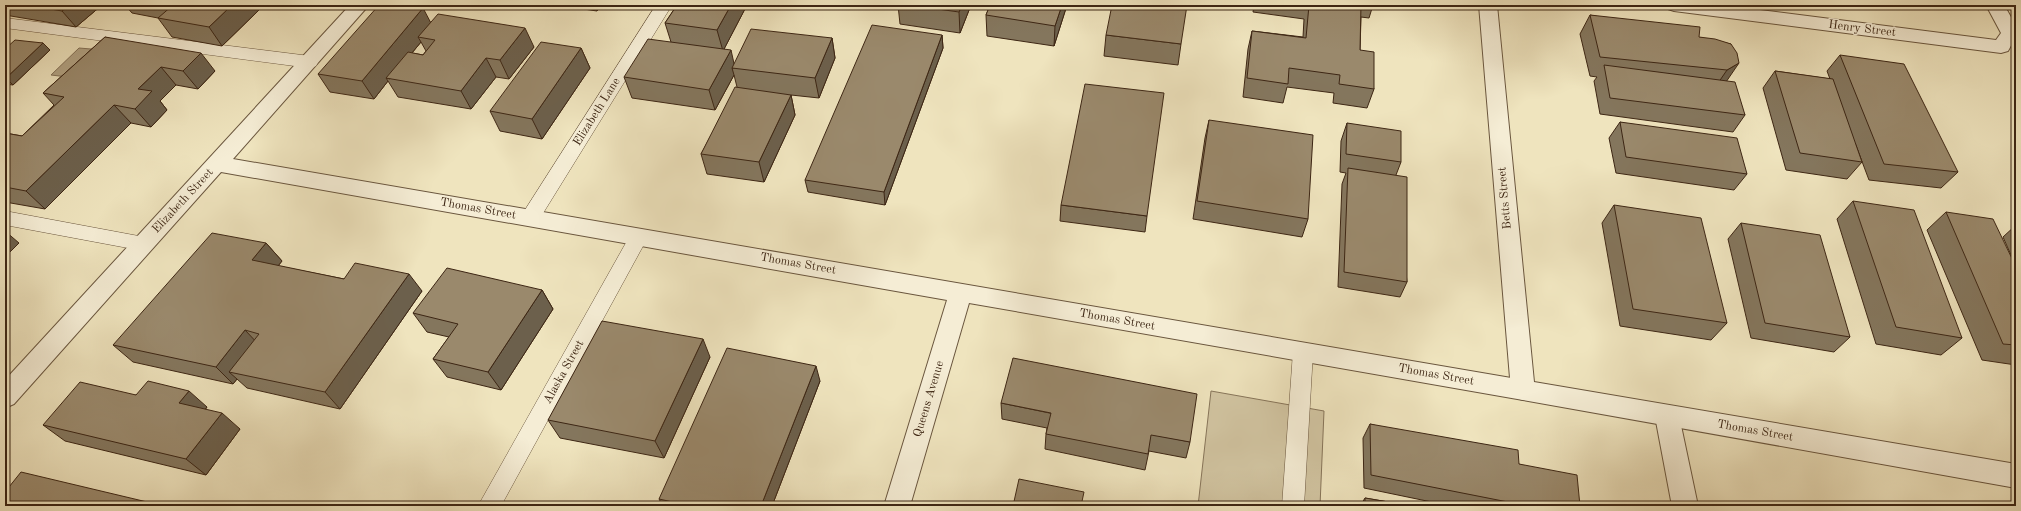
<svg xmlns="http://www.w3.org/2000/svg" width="2021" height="511" font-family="'Old Standard TT',serif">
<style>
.green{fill:#d1c4a1;stroke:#87755a}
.water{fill:#b2a384;stroke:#837157}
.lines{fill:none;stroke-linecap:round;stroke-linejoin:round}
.service-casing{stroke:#6a563e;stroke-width:1}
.minor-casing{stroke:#6a563e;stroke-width:2}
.tertiary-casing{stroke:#6a563e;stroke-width:2}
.service{fill:#f5edd5;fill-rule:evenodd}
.minor{fill:#f5edd5;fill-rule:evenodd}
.tertiary{fill:#f5edd5;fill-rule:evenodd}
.wall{fill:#84765d;stroke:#3d2614;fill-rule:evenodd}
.shaded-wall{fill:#6c604c;stroke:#3d2614}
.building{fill:#9a896c;stroke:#3d2614}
.labels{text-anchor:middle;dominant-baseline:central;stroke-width:3;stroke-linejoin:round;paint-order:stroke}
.street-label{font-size:12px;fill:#3d2614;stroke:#f5edd5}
</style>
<rect width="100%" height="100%" fill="#efe4be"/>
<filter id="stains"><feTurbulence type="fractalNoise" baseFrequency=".005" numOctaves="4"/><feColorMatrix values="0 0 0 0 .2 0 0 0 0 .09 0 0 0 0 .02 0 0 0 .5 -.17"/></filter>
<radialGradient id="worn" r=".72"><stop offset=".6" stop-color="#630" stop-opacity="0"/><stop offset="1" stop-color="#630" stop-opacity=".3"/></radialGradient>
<path class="green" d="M1211 391 1324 411 1320 506H1198Z"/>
<path class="water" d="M79 48 103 50 76 78 51 75Z"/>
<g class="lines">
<defs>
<path id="service" d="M656 5H672L537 223 530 225 523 223 521 218 523 213Z
M5 18 310 56 316 58 318 62 316 66 310 68 5 28Z
M5 211 144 237 151 239 153 244 151 249 144 251 5 225Z
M639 230 646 232 648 237 501 506H478L632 232Z
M1303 343 1310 346 1313 352 1304 506H1282L1293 352 1296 346Z"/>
<path id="minor" d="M350 5H369L233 159 1523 380 1532 383 1535 390 1532 397 1523 400 969 303 910 506H884L947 300 221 172 14 404 5 408V380Z
M1665 5H1720L1996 40 2001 33 1986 5H2004C2016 26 2021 29 2008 51L2001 53 1674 11 1668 9Z
M1667 405 1676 408 1679 416 1698 506H1672L1655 416 1658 408Z"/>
<path id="tertiary" d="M1479 5H1497L1534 382 2016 464V488L1523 400 1514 397 1511 390Z"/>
</defs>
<use href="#service" class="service-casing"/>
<use href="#minor" class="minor-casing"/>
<use href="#tertiary" class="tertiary-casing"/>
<use href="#service" class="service"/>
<use href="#minor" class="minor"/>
<use href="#tertiary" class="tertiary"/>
</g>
<path class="wall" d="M5 5H102L76 27 5 15Z
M125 5H258L260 9 222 46 172 37 158 18 132 13Z
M557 5H602L597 11Z
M677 5H747L724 49 734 64 832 38 835 58 819 98 791 95 795 115 764 182 707 174 701 154 737 87 734 75 715 110 632 98 624 77 671 42 665 23Z
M898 5H971L960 33 900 24Z
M990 5H1067L1054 46 987 36 986 15Z
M1254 5H1373L1369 18 1361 17 1360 50 1374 89 1367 108 1333 103 1334 93 1287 87 1283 103 1243 97 1248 49 1252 31 1303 37 1304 19 1253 12Z
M1590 15 1731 44 1726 81 1745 115 1733 132 1600 114 1594 81 1597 77 1590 76 1580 34Z
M431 22 534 47 509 79 496 77 471 109 398 97 388 81 374 99 330 92 318 74ZM421 42 426 51 423 55 412 53Z
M942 35 943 48 885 205 808 192 805 180Z
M1106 35 1181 44 1178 65 1104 56Z
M105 37 215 71 198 89 176 85 160 101 167 110 151 127 131 123 45 209 5 202V133L22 136 54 105 43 93Z
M43 43 50 50 13 85 5 84V49Z
M581 48 590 68 542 139 500 131 490 111Z
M1840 55 1958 172 1941 188 1869 180 1855 143 1862 162 1847 179 1786 170 1763 88 1775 71 1830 79 1827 71Z
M1209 120 1308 219 1302 237 1193 219 1205 138Z
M1620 122 1747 174 1734 190 1616 173 1609 138Z
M1347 123 1401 162 1396 175 1407 282 1400 297 1338 287 1342 184 1346 173 1340 172 1341 141Z
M1853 201 1962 338 1941 355 1876 344 1837 219Z
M1061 205 1147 216 1145 232 1060 221Z
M1614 205 1727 323 1711 340 1620 326 1602 223Z
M1946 212 2015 264 2003 237 2016 225V365L1982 360 1927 230Z
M1741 223 1850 337 1834 352 1751 338 1728 239Z
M266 243 282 261 278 266 344 279 422 291 340 409 247 388 237 379 233 384 133 362 113 345Z
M542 290 553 309 501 390 447 377 433 359 449 337 427 332 413 313Z
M710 357 664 458 560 438 548 420Z
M820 381 772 506H663L659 499Z
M136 395 207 407 205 410 240 429 206 475 65 441 43 425Z
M1001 403 1190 442 1186 458 1149 451 1145 470 1045 449 1046 434 1047 428 1002 419Z
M1370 424 1519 464 1580 506H1451L1364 488 1363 438Z
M1365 498 1412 506H1360Z"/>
<path class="shaded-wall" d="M69 5H102L76 27 62 11Z
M232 5H258L260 9 222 46 209 27Z
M595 5H602L597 11Z
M731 5H747L723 51 717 30Z
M962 5H971L960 33 959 12Z
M1062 5H1067L1054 46 1055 26Z
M423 8 433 27 418 37 421 42 390 79 386 78 388 81 374 99 362 81Z
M525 28 534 47 509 79 500 60Z
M942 35 943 48 885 205 884 192Z
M832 38 835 58 819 98 815 78Z
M43 43 50 50 13 85 6 78Z
M581 48 590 68 542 139 532 119Z
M731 50 735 68H732L734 75 715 110 709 90Z
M201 53 215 71 198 89 183 71Z
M486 58 496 77 471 109 461 91Z
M1739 63 1726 82 1714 89 1727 70Z
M161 67 176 85 160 101 167 110 151 127 135 109 138 89Z
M791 95 795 115 764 182 759 162Z
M114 105 131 123 45 209 26 191Z
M5 231 19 243 5 257Z
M266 243 282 261 268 278 252 260Z
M409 274 422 291 340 409 325 392Z
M542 290 553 309 501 390 488 372Z
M245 330 261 347 229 372 237 379 233 384 216 367Z
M703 339 710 357 664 458 655 441Z
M816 366 820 381 772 506H761Z
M189 391 207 407 197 419 179 403Z
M222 413 240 429 206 475 186 459Z"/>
<path class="building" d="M28 5H69L62 11Z
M173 5H232L209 27 158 18Z
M379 5H403L423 8 362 81 318 74Z
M677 5H731L717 30 665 23Z
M909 5H962L959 12Z
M990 5H1062L1055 26 986 15Z
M1112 5H1187L1181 44 1106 35Z
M1309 5H1361L1360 50 1374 52V89L1339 84 1340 75 1289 68 1288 84 1247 78 1252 31 1306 38Z
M438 14 525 28 500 60 486 58 461 91 386 78 408 52 423 55 435 40 418 37Z
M1590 15 1700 27 1699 37 1715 39 1731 44 1737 53 1739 63 1727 70 1600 57Z
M872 25 942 35 884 192 805 180Z
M751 29 832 38 815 78 732 68Z
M105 37 201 53 183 71 161 67 138 89 152 91 135 109 114 105 26 191 5 187V133L22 136 64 97 43 93Z
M648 39 731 50 709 90 624 77Z
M15 40 43 43 6 78H5V49Z
M541 42 581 48 532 119 490 111Z
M1840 55 1904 64 1958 172 1884 164Z
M1604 65 1735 82 1745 115 1610 98Z
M1775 71 1833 79 1862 162 1800 153Z
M1085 84 1164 93 1147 216 1061 205Z
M735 87 791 95 759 162 701 154Z
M1209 120 1313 135 1308 219 1197 201Z
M1620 122 1737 138 1747 174 1626 157Z
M1347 123 1401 131V162L1346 154Z
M1348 168 1407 177V282L1344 272Z
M1853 201 1914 210 1962 338 1896 327Z
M1614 205 1701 218 1727 323 1633 309Z
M1946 212 1993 219 2016 267V345L2003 344Z
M1741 223 1820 235 1850 337 1765 323Z
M212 233 266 243 252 260 344 279 355 263 409 274 325 392 229 372 259 334 245 330 216 367 113 345Z
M447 268 542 290 488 372 433 359 458 324 413 313Z
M602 321 703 339 655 441 548 420Z
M727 348 816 366 761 506H691L659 499Z
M1013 358 1197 394 1190 442 1151 435 1148 454 1046 434 1051 413 1001 403Z
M148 381 189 391 179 403 222 413 186 459 43 425 80 382 136 395Z
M1370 424 1518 450 1519 464 1577 475 1580 506H1514L1513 503 1371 475Z
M21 472 164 506H5V492Z
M1019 479 1084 492 1081 506H1013Z
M1365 498 1412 506H1365Z
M1159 504 1169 506H1159Z"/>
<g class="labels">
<g class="street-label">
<text transform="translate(1862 29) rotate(7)">Henry Street</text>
<text transform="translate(597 112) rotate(-58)">Elizabeth Lane</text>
<text transform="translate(1505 198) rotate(-95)">Betts Street</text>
<text transform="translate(183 201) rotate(-47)">Elizabeth Street</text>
<text transform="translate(478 209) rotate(10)">Thomas Street</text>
<text transform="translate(798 264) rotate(10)">Thomas Street</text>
<text transform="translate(1117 320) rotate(10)">Thomas Street</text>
<text transform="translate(564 372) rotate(-61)">Alaska Street</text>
<text transform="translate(1436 375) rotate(10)">Thomas Street</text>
<text transform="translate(929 399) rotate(-73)">Queens Avenue</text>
<text transform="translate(1755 431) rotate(10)">Thomas Street</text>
</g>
</g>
<rect width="2021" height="511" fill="none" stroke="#efe4be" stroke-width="20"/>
<rect x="6" y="6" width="2009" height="499" fill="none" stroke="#3d2614" stroke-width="2"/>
<rect x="10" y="10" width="2001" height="491" fill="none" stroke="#3d2614"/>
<rect width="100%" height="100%" filter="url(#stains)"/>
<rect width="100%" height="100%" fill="url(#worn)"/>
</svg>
